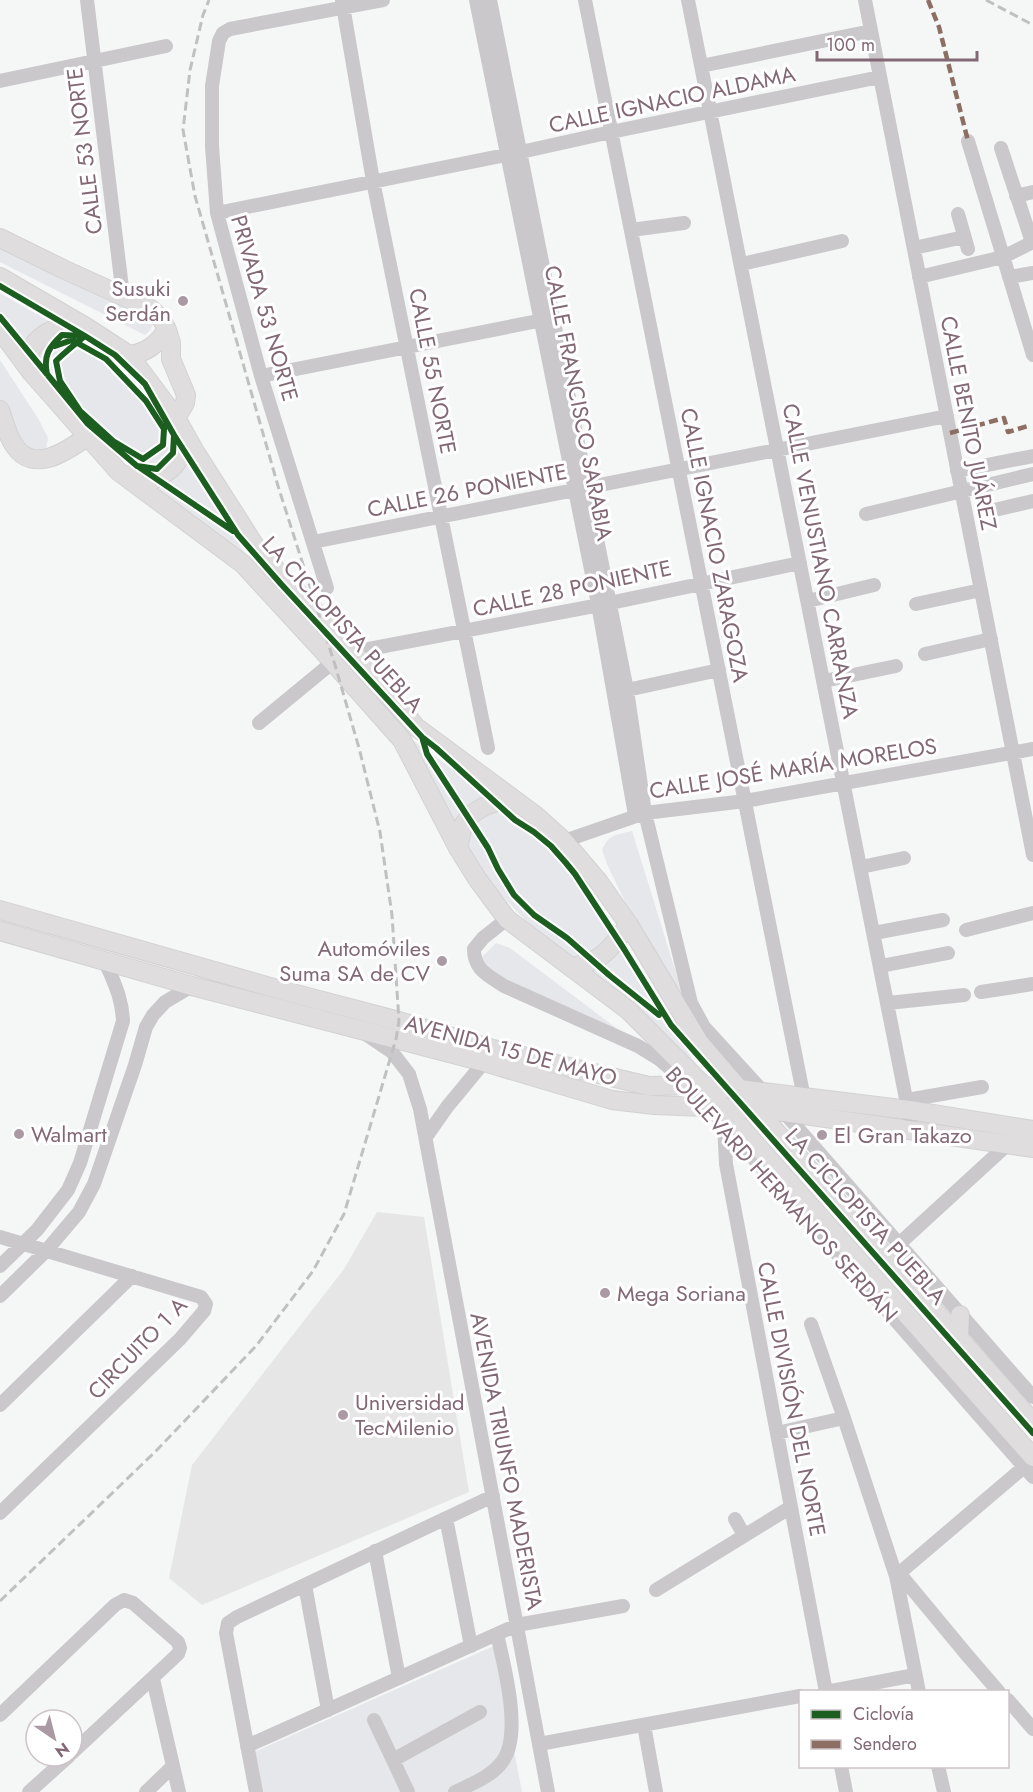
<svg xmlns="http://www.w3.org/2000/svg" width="1033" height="1792" font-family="Jost,sans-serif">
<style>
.built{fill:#e7e6e7}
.green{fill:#e5e7ea}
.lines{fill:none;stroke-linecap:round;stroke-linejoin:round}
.major-casing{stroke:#d3d2d3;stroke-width:20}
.minor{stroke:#cac8ca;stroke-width:14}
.major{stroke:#dfddde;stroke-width:18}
.rail{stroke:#c1c0c0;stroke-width:3;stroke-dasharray:9 4.5;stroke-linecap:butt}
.quiet{stroke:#8d6e63;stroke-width:4.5;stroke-dasharray:9 4.5;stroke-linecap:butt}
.cycleway-casing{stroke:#fff;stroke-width:10}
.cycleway{stroke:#1b5e20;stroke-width:6}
.poi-dot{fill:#ab9aa3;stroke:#fff;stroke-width:2}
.labels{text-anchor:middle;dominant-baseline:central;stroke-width:6;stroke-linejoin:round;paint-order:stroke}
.street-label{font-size:22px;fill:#836876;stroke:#fff}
.poi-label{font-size:22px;fill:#836876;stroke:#fff;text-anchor:start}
</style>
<rect width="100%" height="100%" fill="#f5f6f6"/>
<path class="built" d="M377 1212 424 1217 469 1492 202 1605 169 1578 192 1465 344 1269Z"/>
<path class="green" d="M0 244 143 313C153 321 156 326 145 335L0 262Z
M0 293 116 360 169 420 249 561 89 433 48 389 0 318Z
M0 360 39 420 48 438 46 450 32 456 0 409Z
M396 728 480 789 545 844 573 874 699 1069 540 936 475 867Z
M632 831 691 1021 681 1018 607 864 602 850C609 834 616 835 632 831Z
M496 943 510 948 648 1052 485 976 479 960Z
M494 1646 522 1792H261L254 1752Z"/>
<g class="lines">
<defs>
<path id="major" d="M0 238 63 269 151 309 162 320 167 330 171 343V359L186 395 185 403 176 418
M0 277 86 327 129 355 176 418 194 450 257 549 353 652 416 727 535 815 564 841 598 881 629 925 699 1042 771 1126 1033 1422
M0 330 31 372 118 471 243 564 323 651 402 740 458 848 478 880 507 919 628 1010 705 1087 1033 1457
M129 355C147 353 157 344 167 330
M31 372C20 340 57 321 84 327
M0 410C4 421 7 435 14 445 33 475 67 451 88 436
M131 475 151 481C179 467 183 460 182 429
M458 848C460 841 461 830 464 824 473 808 494 802 511 798
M0 910 281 990 399 1021 493 1049 649 1086 689 1085 739 1089 909 1110 1033 1130
M0 931 192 986 484 1062 612 1100 654 1105 757 1109 784 1112 1033 1148
M572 967C604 961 609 949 629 925
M959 1338 960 1315"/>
</defs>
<use href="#major" class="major-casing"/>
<path class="minor" d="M87 0 123 296
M342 0 373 181 488 748
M476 0 598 604 635 815
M490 0 627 690 645 813 691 1003 704 1027 767 1096
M585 0 804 1098
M688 0 910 1119
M865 0 1033 855
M701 66 871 31
M0 81 166 46
M968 141 1033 355
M1001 148 1032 242
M1016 196 1033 192
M217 213 521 152 611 132 880 77
M958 214 968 249
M631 230 684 223
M914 248 964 237
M742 264 842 241
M919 277 1003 257 1033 242
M1009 277 1033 273
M261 376 548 319
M957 471 1033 456
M986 512 1033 501
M866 514 1033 474
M313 542 947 416
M327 588 261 376 217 213 212 146V86L219 41 223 33 230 29 383 0
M808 601 874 585
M916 604 981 590
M353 652 610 603 800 563
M925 654 991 639
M824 681 896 666
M627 690 719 670
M259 723 333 662
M564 841 645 813 745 801 1033 749
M861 867 904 858
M507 919 483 938 474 949C474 970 488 975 504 986L638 1046 659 1059 689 1085 1033 1477
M966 930 1033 913
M874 933 943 920
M881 966 948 953
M981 992 1033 984
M888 1003 964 995
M367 1035 392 1052 409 1074 420 1109 548 1792
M907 1100 982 1087
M781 1109 1033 1397
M724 1124 726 1164 826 1692
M426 1137 447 1107 489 1056
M0 1237 201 1297 206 1304 204 1311 180 1339 0 1513
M899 1244 1008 1144
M0 1266 37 1230 68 1190 80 1163 123 1021C122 997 114 983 105 961
M0 1296 46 1251 79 1212 94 1184 135 1065 146 1027 153 1015 165 1002 192 986
M811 1324 844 1418 896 1576 919 1692
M0 1405 132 1276
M777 1433 844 1418
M446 1518 471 1646
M735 1519 744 1535
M375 1551 399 1678
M899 1573 967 1655 999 1692
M896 1576 1024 1467
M305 1585 328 1710
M656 1590 791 1507
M153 1679 179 1792
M826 1692 915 1675
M1008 1700 1033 1729
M0 1715 115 1605 124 1600 133 1603 178 1642 180 1648 178 1654 72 1753
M374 1720 393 1760
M644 1725 656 1792
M539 1744 800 1696
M247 1746 517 1625 623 1606
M841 1766 846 1792
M938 1766 944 1792
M29 1792 69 1756
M146 1792 173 1766
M256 1792 226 1633 228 1623 237 1617 493 1496
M408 1792 393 1760 480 1712
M455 1792C471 1784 491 1777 502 1762 523 1735 504 1666 497 1634"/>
<use href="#major" class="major"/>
<path class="rail" d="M986 0 1033 25
M0 1601 155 1452 256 1346 313 1271 344 1214 396 1039 399 1021 392 915 380 832 359 748 335 665 278 486 220 283 195 196 183 130 190 70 203 15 209 0"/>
<path class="quiet" d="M928 0 939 27 968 141
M950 433 1004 418 1008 432 1028 426"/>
<defs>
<path id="cycleway" d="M0 286 85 336 62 335C49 347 43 356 47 374
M0 317 88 424 137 466 157 469 173 453 174 435 145 384 115 355 85 336C75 344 65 352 56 361L60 381 80 411 113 441 143 459 163 445 164 429 146 401 106 359 72 340 55 346
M174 435 238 535 281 584 422 737 436 748 515 820 534 832 551 846 566 863 575 874 624 949 671 1025 1033 1433
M139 467 233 531
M422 737 427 754 488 848 498 869 514 895 534 915 567 938 609 975 659 1015"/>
</defs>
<use href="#cycleway" class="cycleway-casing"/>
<use href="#cycleway" class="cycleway"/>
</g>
<g class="poi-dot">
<circle cx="183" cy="301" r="6"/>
<circle cx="442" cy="961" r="6"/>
<circle cx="19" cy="1134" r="6"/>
<circle cx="822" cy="1135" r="6"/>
<circle cx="605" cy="1293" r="6"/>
<circle cx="343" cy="1415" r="6"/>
</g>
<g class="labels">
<g class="street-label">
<text transform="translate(672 99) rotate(-12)">CALLE IGNACIO ALDAMA</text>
<text transform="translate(84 151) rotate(-97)">CALLE 53 NORTE</text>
<text transform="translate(265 308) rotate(74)">PRIVADA 53 NORTE</text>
<text transform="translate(433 371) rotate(79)">CALLE 55 NORTE</text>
<text transform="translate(579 403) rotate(79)">CALLE FRANCISCO SARABIA</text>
<text transform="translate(969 423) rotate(79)">CALLE BENITO JUÁREZ</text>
<text transform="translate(467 490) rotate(-11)">CALLE 26 PONIENTE</text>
<text transform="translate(715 545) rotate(79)">CALLE IGNACIO ZARAGOZA</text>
<text transform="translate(821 561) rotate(79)">CALLE VENUSTIANO CARRANZA</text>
<text transform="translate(572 588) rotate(-12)">CALLE 28 PONIENTE</text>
<text transform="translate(343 624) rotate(48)">LA CICLOPISTA PUEBLA</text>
<text transform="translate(793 768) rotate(-9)">CALLE JOSÉ MARÍA MORELOS</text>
<text transform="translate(511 1050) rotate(15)">AVENIDA 15 DE MAYO</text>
<text transform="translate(782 1194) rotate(48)">BOULEVARD HERMANOS SERDÁN</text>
<text transform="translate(866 1216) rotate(48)">LA CICLOPISTA PUEBLA</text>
<text transform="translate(137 1348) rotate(-46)">CIRCUITO 1 A</text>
<text transform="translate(792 1399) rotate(79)">CALLE DIVISIÓN DEL NORTE</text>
<text transform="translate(507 1461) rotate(79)">AVENIDA TRIUNFO MADERISTA</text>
</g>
<g class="poi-label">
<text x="171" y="288" text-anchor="end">Susuki<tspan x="171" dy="25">Serdán</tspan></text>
<text x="430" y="948" text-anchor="end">Automóviles<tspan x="430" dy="25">Suma SA de CV</tspan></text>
<text x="31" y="1134">Walmart</text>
<text x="834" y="1135">El Gran Takazo</text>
<text x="617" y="1293">Mega Soriana</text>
<text x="355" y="1402">Universidad<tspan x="355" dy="25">TecMilenio</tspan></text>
</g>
</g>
<rect x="799" y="1690" width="210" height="78" fill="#ffffff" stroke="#cdc3c8" stroke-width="1.5"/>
<rect x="811" y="1710" width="30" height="9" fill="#1b5e20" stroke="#cdc3c8" stroke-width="1.5"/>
<text x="853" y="1720" font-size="18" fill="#836876">Ciclovía</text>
<rect x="811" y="1740" width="30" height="9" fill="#8d6e63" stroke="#cdc3c8" stroke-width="1.5"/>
<text x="853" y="1750" font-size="18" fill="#836876">Sendero</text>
<g transform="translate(54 1738) rotate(145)"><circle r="28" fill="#ffffff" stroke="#cdc3c8" stroke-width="1.5"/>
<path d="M0-4.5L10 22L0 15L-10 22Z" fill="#ab9aa3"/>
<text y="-9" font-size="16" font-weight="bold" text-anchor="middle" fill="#836876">N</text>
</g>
<path d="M817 51v9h160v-9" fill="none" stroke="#836876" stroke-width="3"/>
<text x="826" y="51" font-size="18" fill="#836876" stroke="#ffffff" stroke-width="4.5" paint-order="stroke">100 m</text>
</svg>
